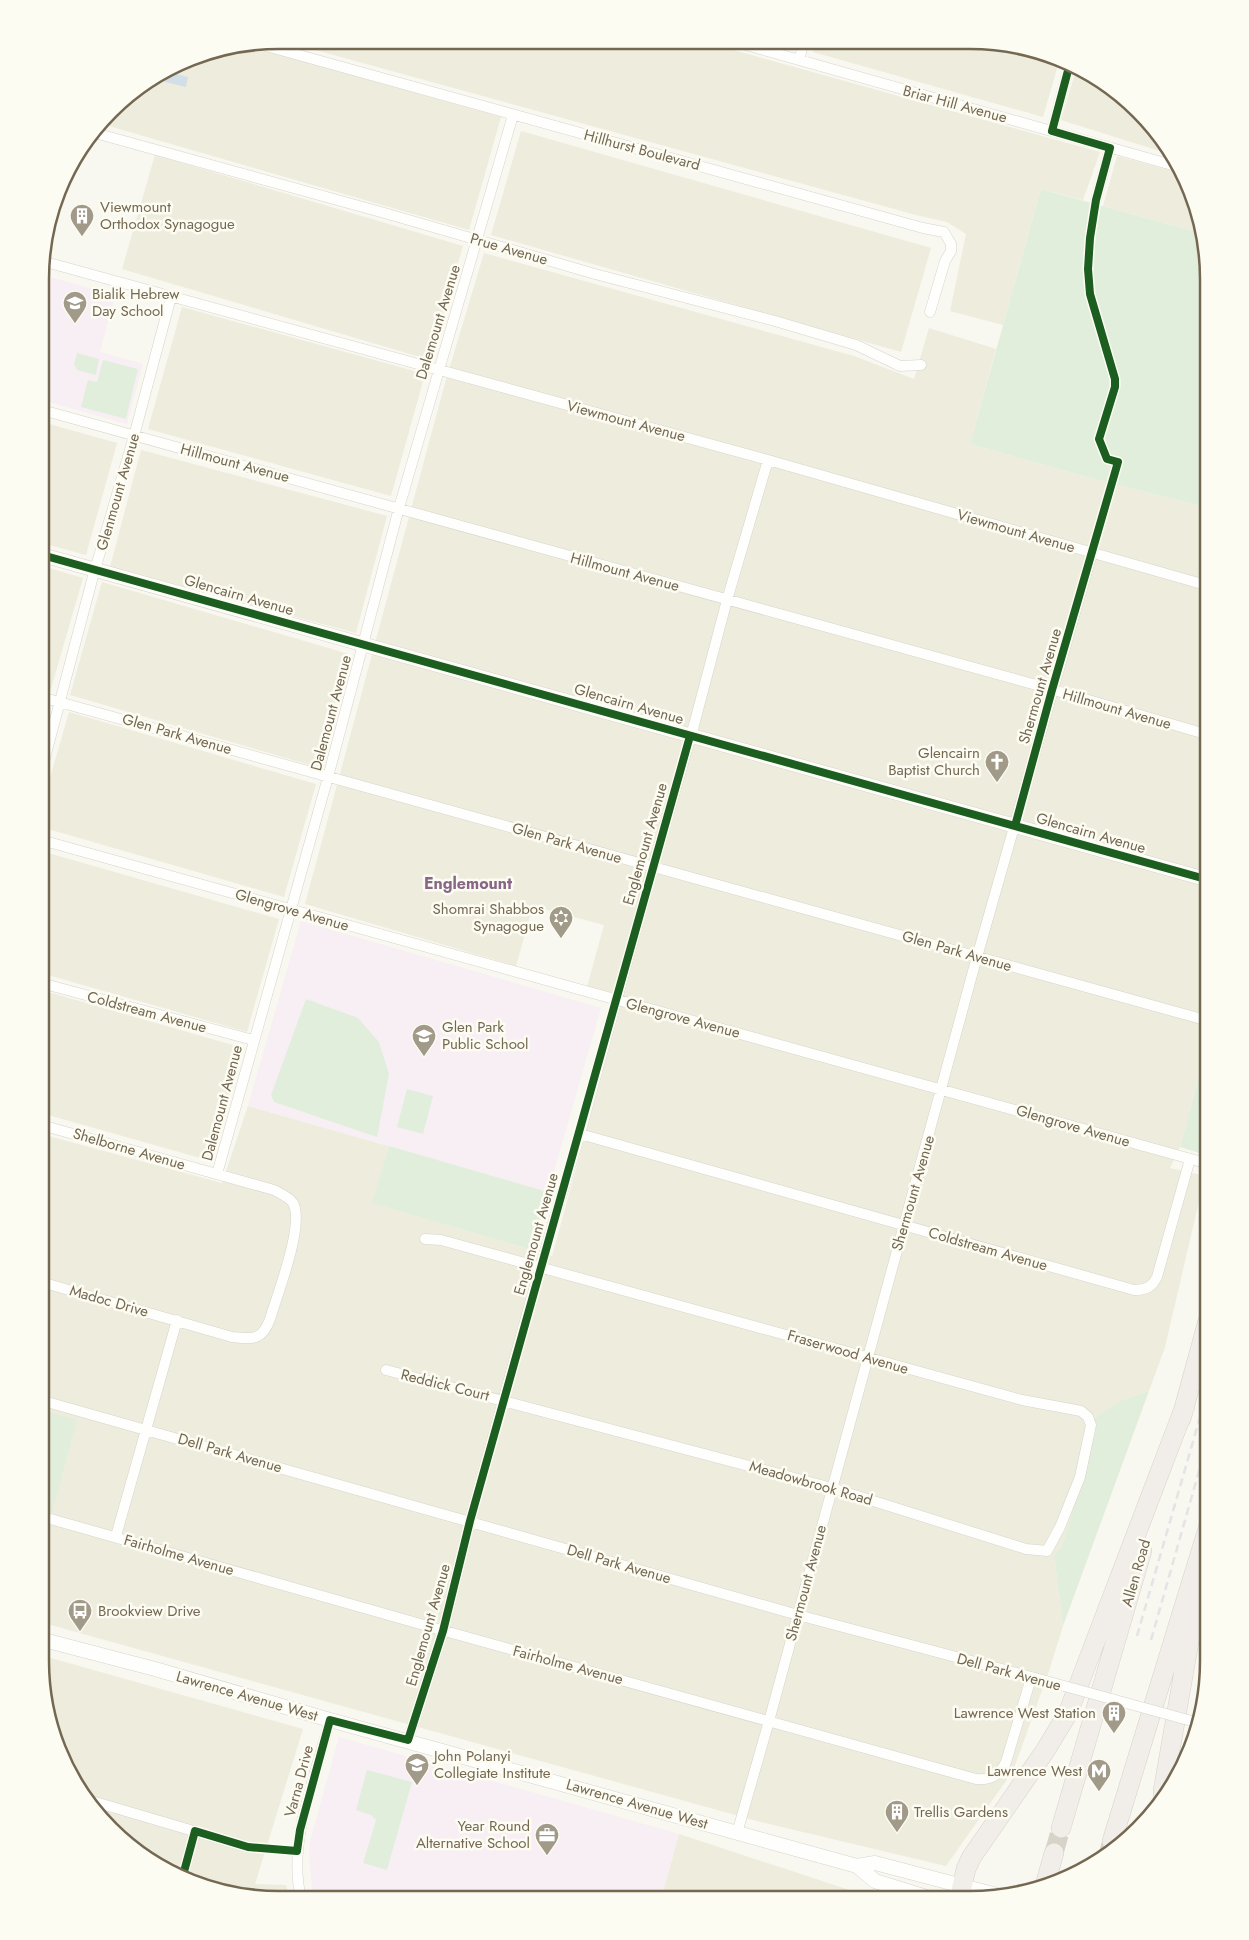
<svg xmlns="http://www.w3.org/2000/svg" width="1249" height="1940" font-family="Jost,sans-serif">
<style>
.residential{fill:#eeecdd}
.education{fill:#f7eff4}
.green{fill:#e1eedc}
.water{fill:#d3dfe7}
.lines{fill:none;stroke-linecap:round;stroke-linejoin:round}
.highway-tunnel{stroke:#d7d3c8;stroke-width:19;stroke-dasharray:19 9;stroke-linecap:butt}
.street-casing{stroke:#d6d4cc;stroke-width:11}
.secondary-casing{stroke:#d7d4cc;stroke-width:15}
.highway-casing{stroke:#d6d2ca;stroke-width:20}
.street{stroke:#fefefd;stroke-width:10}
.secondary{stroke:#fefefd;stroke-width:14}
.highway{stroke:#f1ede8;stroke-width:19}
.rail{stroke:#e6e3e6;stroke-width:2.5;stroke-dasharray:8 5;stroke-linecap:butt}
.street-bridge-casing{stroke:#d6d4cc;stroke-width:11;stroke-linecap:butt}
.street-bridge{stroke:#fefefd;stroke-width:10}
.cycleway-casing{stroke:#fdfcf3;stroke-width:11}
.cycleway{stroke:#1b5e20;stroke-width:8}
.labels{text-anchor:middle;dominant-baseline:central;stroke-width:5;stroke-linejoin:round;paint-order:stroke}
.street-label{font-size:15px;fill:#746852;stroke:#fdfcf3}
.poi-label{font-size:15px;fill:#746852;stroke:#fdfcf3;text-anchor:start}
.neighbourhood-label{font-size:16px;font-weight:bold;fill:#876688;stroke:#fdfcf3}
.rim{fill:none;stroke:#746852;stroke-width:2.5}
</style>
<rect width="100%" height="100%" fill="#f8f7f0"/>
<path class="residential" d="M279 40 701 41 1100 152 1083 200 1041 189 1003 325 950 311 966 234 947 222 916 215Z
M816 42H1001L1060 58 1043 117 813 52Z
M249 46 501 117 469 230 102 124 121 100 188 58Z
M1077 67 1115 89 1159 133 1172 155 1061 120Z
M521 131 931 248 901 352 491 235Z
M155 155 463 246 430 360 122 269Z
M1117 156 1183 174 1191 187 1200 233 1103 206Z
M484 253 854 356 914 379 929 328 996 349 970 444 1098 480 1209 508V1040L1180 1147 1170 1168 1205 1176 1165 1347 1149 1391 1122 1400 1092 1419 1096 1431 1062 1546 1054 1555 1063 1626 1049 1671 1013 1771 946 1866 757 1821 40 1622 41 1134 222 1183 248 1106 389 1146 373 1203 552 1256 624 995 587 987 604 925 533 906 516 966 305 904 445 383Z
M182 307 425 374 391 496 148 429Z
M42 422 117 443 86 555 42 543Z
M141 450 387 516 356 633 110 567Z
M42 566 83 578 50 692 41 689Z
M102 582 349 654 317 767 70 695Z
M69 712 316 784 284 897 41 827V809Z
M41 851 279 919 247 1032 41 973Z
M41 990 243 1048 211 1161 41 1113Z
M40 1655 303 1729 255 1884 286 1885 290 1898H248L188 1882 134 1851 90 1807 58 1753Z
M679 1834 880 1900 661 1899Z"/>
<path class="education" d="M42 275 115 295 100 352 143 364 127 424 42 400Z
M301 921 601 1008 548 1192 248 1106Z
M339 1737 679 1834 661 1899 313 1898 309 1855 310 1841Z"/>
<path class="green" d="M1041 189 1200 233 1209 279V508L1098 480 970 444Z
M77 353 99 359 96 375 77 370 74 364Z
M103 360 138 369 126 419 81 407 88 380 97 382Z
M306 999 358 1018 379 1042 389 1074 377 1137 274 1102 271 1095Z
M1209 1040V1156L1180 1147Z
M407 1089 433 1096 423 1134 397 1127Z
M389 1146 548 1192 532 1250 372 1203Z
M1149 1391 1063 1626 1054 1555 1062 1546 1096 1431 1092 1419 1122 1400Z
M40 1410 77 1420 52 1512 40 1509Z
M367 1770 412 1782 387 1870 363 1863 376 1820 371 1815 356 1810Z"/>
<path class="water" d="M168 72 188 77 186 87 165 82Z"/>
<g class="lines">
<path class="highway-tunnel" d="M1054 1853 1061 1828
M1108 1855 1112 1841"/>
<defs>
<path id="street" d="M732 41 1179 167
M259 44 923 228 944 232 951 244V251L945 261 930 312
M799 60 804 42
M1052 131 1070 63
M95 133 388 214 595 274 775 321 856 345 900 366 921 365
M1096 200 1110 148
M42 261 768 460 1209 586
M42 410 1040 686 1209 735
M41 697 1198 1018 1209 1017
M41 773 92 580 134 436 171 297
M41 840 1209 1164
M41 983 253 1040
M580 1134 1134 1290C1146 1290 1152 1287 1157 1277L1190 1159
M217 1174 328 777 399 508 513 115
M41 1282 232 1337C253 1339 262 1341 270 1319 277 1295 305 1224 293 1203 289 1197 281 1194 274 1190L41 1125
M386 1370 832 1488 1026 1549 1047 1551 1060 1527 1080 1477 1091 1425 1088 1417 1081 1411 1022 1400 441 1240 425 1239
M40 1400 798 1615 1046 1681
M40 1516 452 1633 976 1779C991 1780 999 1776 1006 1762L1031 1678
M116 1536 177 1320
M40 1660 45 1641
M408 1740 443 1631 470 1521 540 1267 580 1134 653 867 694 725 727 600 768 460
M85 1799 248 1847
M737 1833 769 1721 975 964 1092 553
M182 1879 195 1831
M301 1898C287 1842 316 1774 330 1720"/>
<path id="secondary" d="M42 555 1209 880
M40 1639 155 1669 330 1720 857 1866 875 1881 936 1900
M857 1866 875 1863 997 1895"/>
<path id="highway" d="M1181 1419 1209 1317
M1164 1799 1163 1791 1197 1596
M1061 1828 1142 1551
M1112 1841 1209 1525
M1045 1885 1054 1853
M959 1900 966 1869 971 1858 1045 1751 1068 1713 1185 1406"/>
</defs>
<use href="#street" class="street-casing"/>
<use href="#secondary" class="secondary-casing"/>
<use href="#highway" class="highway-casing"/>
<use href="#street" class="street"/>
<use href="#secondary" class="secondary"/>
<use href="#highway" class="highway"/>
<path class="rail" d="M1137 1636 1209 1386
M1151 1640 1209 1436"/>
<defs>
<path id="street-bridge" d="M1046 1681 1199 1723"/>
</defs>
<use href="#street-bridge" class="street-bridge-casing"/>
<use href="#street-bridge" class="street-bridge"/>
<defs>
<path id="cycleway" d="M42 555 1209 880
M1015 826 1052 690 1118 462 1107 459 1099 439 1115 387V379L1090 294 1088 269 1090 238 1096 200 1110 148 1052 131 1070 63
M182 1879 195 1831 248 1847 297 1851 300 1830 330 1720 408 1740 443 1631 470 1521 690 736"/>
</defs>
<use href="#cycleway" class="cycleway-casing"/>
<use href="#cycleway" class="cycleway"/>
</g>
<defs>
<symbol id="building-pin" viewBox="-11 -11 22 30"><path d="M0 17L-7.5 6A9.5 9.5 0 1 1 7.5 6Z" fill="#a29a89" stroke="#fdfcf3"/><path d="M-4-6H4V6H1V3H-1V6H-4ZM-2.5-4.3h1.7v1.8h-1.7ZM.8-4.3h1.7v1.8H.8ZM-2.5-1h1.7V.8h-1.7ZM.8-1h1.7V.8H.8Z" fill="#fff"/></symbol>
<symbol id="school-pin" viewBox="-11 -11 22 30"><path d="M0 17L-7.5 6A9.5 9.5 0 1 1 7.5 6Z" fill="#a29a89" stroke="#fdfcf3"/><path d="M0-5L7-2L0 1L-7-2ZM-4 1L0 2.5L4 1V4Q0 6-4 4Z" fill="#fff"/></symbol>
<symbol id="church-pin" viewBox="-11 -11 22 30"><path d="M0 17L-7.5 6A9.5 9.5 0 1 1 7.5 6Z" fill="#a29a89" stroke="#fdfcf3"/><path d="M-1.2-6h2.4v3.5h3.3v2.4h-3.3V6h-2.4V-.1h-3.3v-2.4h3.3Z" fill="#fff"/></symbol>
<symbol id="synagogue-pin" viewBox="-11 -11 22 30"><path d="M0 17L-7.5 6A9.5 9.5 0 1 1 7.5 6Z" fill="#a29a89" stroke="#fdfcf3"/><path d="M0-6.5L5.6 3.2H-5.6ZM0 6.5L5.6-3.2H-5.6Z" fill="#fff"/></symbol>
<symbol id="bus-pin" viewBox="-11 -11 22 30"><path d="M0 17L-7.5 6A9.5 9.5 0 1 1 7.5 6Z" fill="#a29a89" stroke="#fdfcf3"/><path d="M-5-6H5V4H4V6H2V4H-2V6H-4V4H-5ZM-3.5-4V0h7V-4ZM-3.5 1.2v1.5H-2V1.2ZM2 1.2v1.5H3.5V1.2Z" fill="#fff"/></symbol>
<symbol id="metro-pin" viewBox="-11 -11 22 30"><path d="M0 17L-7.5 6A9.5 9.5 0 1 1 7.5 6Z" fill="#a29a89" stroke="#fdfcf3"/><path d="M-5.5 5V-5H-3L0 0L3-5H5.5V5H3V-.5L0 4L-3-.5V5Z" fill="#fff"/></symbol>
<symbol id="office-pin" viewBox="-11 -11 22 30"><path d="M0 17L-7.5 6A9.5 9.5 0 1 1 7.5 6Z" fill="#a29a89" stroke="#fdfcf3"/><path d="M-6-3h4V-5.5h4V-3h4V5H-6ZM-1-4.5V-3h2v-1.5ZM-6 0V1H6V0Z" fill="#fff"/></symbol>
</defs>
<g fill-rule="evenodd">
<use href="#building-pin" x="68" y="202" width="28" height="38"/>
<use href="#school-pin" x="61" y="289" width="28" height="38"/>
<use href="#church-pin" x="983" y="748" width="28" height="38"/>
<use href="#synagogue-pin" x="547" y="904" width="28" height="38"/>
<use href="#school-pin" x="410" y="1022" width="28" height="38"/>
<use href="#bus-pin" x="66" y="1597" width="28" height="38"/>
<use href="#building-pin" x="1100" y="1699" width="28" height="38"/>
<use href="#school-pin" x="403" y="1751" width="28" height="38"/>
<use href="#metro-pin" x="1085" y="1757" width="28" height="38"/>
<use href="#building-pin" x="883" y="1798" width="28" height="38"/>
<use href="#office-pin" x="533" y="1821" width="28" height="38"/>
</g>
<g class="labels">
<g class="street-label">
<text transform="translate(955 104) rotate(15)">Briar Hill Avenue</text>
<text transform="translate(642 150) rotate(15)">Hillhurst Boulevard</text>
<text transform="translate(509 249) rotate(16)">Prue Avenue</text>
<text transform="translate(438 322) rotate(-73)">Dalemount Avenue</text>
<text transform="translate(626 421) rotate(15)">Viewmount Avenue</text>
<text transform="translate(235 463) rotate(15)">Hillmount Avenue</text>
<text transform="translate(118 492) rotate(-74)">Glenmount Avenue</text>
<text transform="translate(1016 531) rotate(16)">Viewmount Avenue</text>
<text transform="translate(625 572) rotate(15)">Hillmount Avenue</text>
<text transform="translate(239 595) rotate(16)">Glencairn Avenue</text>
<text transform="translate(1040 686) rotate(-74)">Shermount Avenue</text>
<text transform="translate(629 704) rotate(16)">Glencairn Avenue</text>
<text transform="translate(1117 709) rotate(16)">Hillmount Avenue</text>
<text transform="translate(331 713) rotate(-75)">Dalemount Avenue</text>
<text transform="translate(177 734) rotate(16)">Glen Park Avenue</text>
<text transform="translate(1091 833) rotate(16)">Glencairn Avenue</text>
<text transform="translate(567 843) rotate(16)">Glen Park Avenue</text>
<text transform="translate(645 844) rotate(-74)">Englemount Avenue</text>
<text transform="translate(292 910) rotate(16)">Glengrove Avenue</text>
<text transform="translate(957 951) rotate(16)">Glen Park Avenue</text>
<text transform="translate(147 1012) rotate(15)">Coldstream Avenue</text>
<text transform="translate(683 1018) rotate(15)">Glengrove Avenue</text>
<text transform="translate(222 1103) rotate(-75)">Dalemount Avenue</text>
<text transform="translate(1073 1126) rotate(16)">Glengrove Avenue</text>
<text transform="translate(129 1149) rotate(16)">Shelborne Avenue</text>
<text transform="translate(913 1193) rotate(-74)">Shermount Avenue</text>
<text transform="translate(536 1234) rotate(-74)">Englemount Avenue</text>
<text transform="translate(988 1249) rotate(16)">Coldstream Avenue</text>
<text transform="translate(109 1301) rotate(16)">Madoc Drive</text>
<text transform="translate(848 1352) rotate(16)">Fraserwood Avenue</text>
<text transform="translate(445 1385) rotate(14)">Reddick Court</text>
<text transform="translate(230 1453) rotate(16)">Dell Park Avenue</text>
<text transform="translate(811 1483) rotate(16)">Meadowbrook Road</text>
<text transform="translate(179 1555) rotate(16)">Fairholme Avenue</text>
<text transform="translate(619 1564) rotate(16)">Dell Park Avenue</text>
<text transform="translate(1136 1573) rotate(-74)">Allen Road</text>
<text transform="translate(806 1583) rotate(-75)">Shermount Avenue</text>
<text transform="translate(428 1625) rotate(-74)">Englemount Avenue</text>
<text transform="translate(568 1665) rotate(15)">Fairholme Avenue</text>
<text transform="translate(1009 1672) rotate(15)">Dell Park Avenue</text>
<text transform="translate(247 1696) rotate(16)">Lawrence Avenue West</text>
<text transform="translate(299 1781) rotate(-75)">Varna Drive</text>
<text transform="translate(637 1804) rotate(16)">Lawrence Avenue West</text>
</g>
<g class="poi-label">
<text x="100" y="207">Viewmount<tspan x="100" dy="17">Orthodox Synagogue</tspan></text>
<text x="92" y="294">Bialik Hebrew<tspan x="92" dy="17">Day School</tspan></text>
<text x="980" y="753" text-anchor="end">Glencairn<tspan x="980" dy="17">Baptist Church</tspan></text>
<text x="544" y="909" text-anchor="end">Shomrai Shabbos<tspan x="544" dy="17">Synagogue</tspan></text>
<text x="442" y="1027">Glen Park<tspan x="442" dy="17">Public School</tspan></text>
<text x="98" y="1611">Brookview Drive</text>
<text x="1096" y="1713" text-anchor="end">Lawrence West Station</text>
<text x="434" y="1756">John Polanyi<tspan x="434" dy="17">Collegiate Institute</tspan></text>
<text x="1082" y="1771" text-anchor="end">Lawrence West</text>
<text x="914" y="1812">Trellis Gardens</text>
<text x="530" y="1826" text-anchor="end">Year Round<tspan x="530" dy="17">Alternative School</tspan></text>
</g>
<g class="neighbourhood-label">
<text x="468" y="883">Englemount</text>
</g>
</g>
<path d="M0 0H1249V1940H0ZM279 49H970A230 230 0 0 1 1200 279V1661A230 230 0 0 1 970 1891H279A230 230 0 0 1 49 1661V279A230 230 0 0 1 279 49Z" fill="#fdfcf3" fill-rule="evenodd"/>
<path class="rim" d="M279 49H970A230 230 0 0 1 1200 279V1661A230 230 0 0 1 970 1891H279A230 230 0 0 1 49 1661V279A230 230 0 0 1 279 49Z"/>
</svg>
